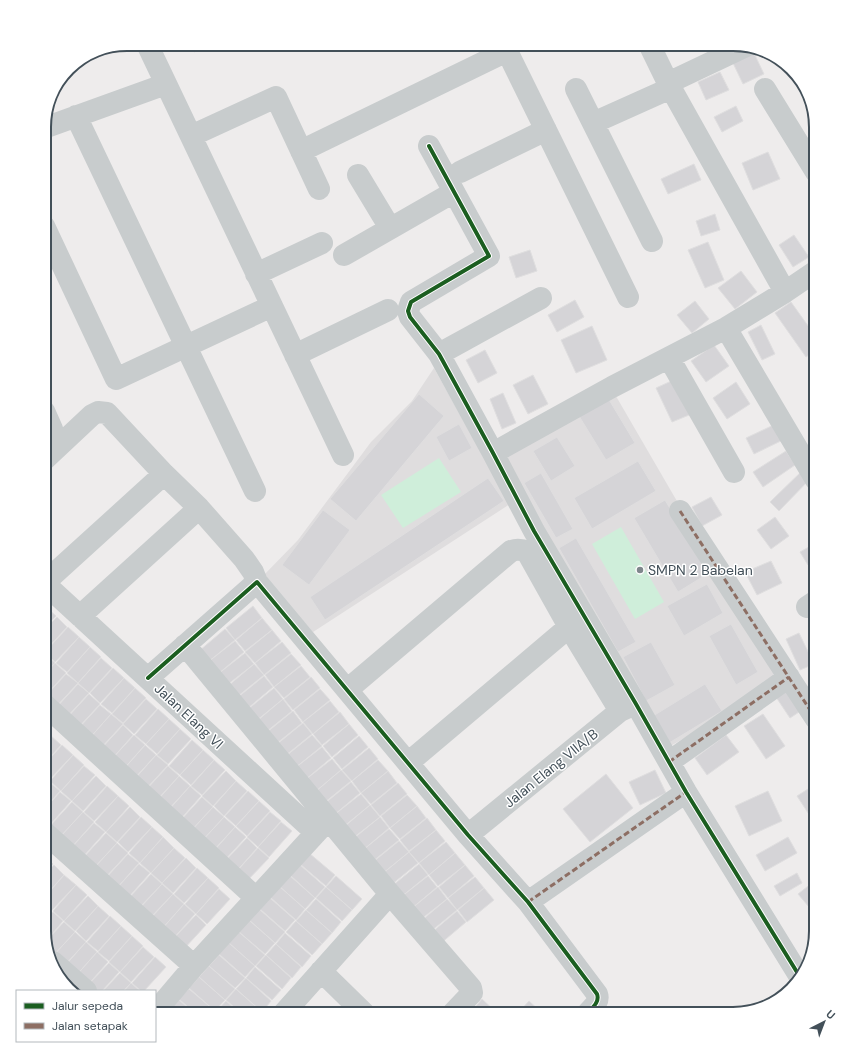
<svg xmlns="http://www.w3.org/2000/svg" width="860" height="1058" font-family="'DM Sans',sans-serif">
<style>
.education{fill:#dfddde}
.green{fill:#cfeeda}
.building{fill:#d5d4d7;stroke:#dfdedf}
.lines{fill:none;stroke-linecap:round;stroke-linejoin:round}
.minor{stroke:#c8cccd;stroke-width:22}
.quiet{stroke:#8d6e63;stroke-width:3;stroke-dasharray:6 3;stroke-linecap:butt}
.cycleway-casing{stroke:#fff;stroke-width:6}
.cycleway{stroke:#1b5e20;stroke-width:4}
.poi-dot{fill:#7f878c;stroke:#fff;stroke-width:1.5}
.labels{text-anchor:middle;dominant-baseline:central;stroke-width:3;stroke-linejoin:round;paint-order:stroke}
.poi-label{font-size:14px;fill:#435059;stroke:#fff;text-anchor:start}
.street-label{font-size:14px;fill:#435059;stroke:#fff}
.rim{fill:none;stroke:#435059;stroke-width:2}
</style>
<rect width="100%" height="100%" fill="#eeecec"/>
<path class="education" d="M434 368 510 504 313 632 263 576 298 540 371 442 412 401Z
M613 391 782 682 667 748 498 457Z"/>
<path class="green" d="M439 458 461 492 403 528 381 495Z
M621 527 664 602 635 619 592 544Z"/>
<path class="building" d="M190 44H211L194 52Z
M753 51 764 74 743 84 732 61Z
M720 72 729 90 706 100 698 82Z
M736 106 743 121 722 132 714 117Z
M768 152 780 179 753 190 742 163Z
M694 164 701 180 668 194 661 179Z
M715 214 720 230 701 236 696 221Z
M794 235 809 257 793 267 779 245Z
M708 242 724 280 705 288 688 250Z
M530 250 537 271 516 278 509 257Z
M741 271 757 292 735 309 718 288Z
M575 300 584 317 557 332 548 315Z
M695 301 709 319 692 333 677 315Z
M791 302 816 337V350L806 357 775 313Z
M761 325 775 354 762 360 748 332Z
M592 326 607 360 576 373 561 340Z
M714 345 729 366 706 382 691 361Z
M485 350 497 373 478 383 466 360Z
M533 375 548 404 528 414 513 385Z
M678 378 694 413 672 422 656 388Z
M736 382 750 404 727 419 713 398Z
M503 393 516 423 502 429 490 399Z
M816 393V409L809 396Z
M419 394 444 416 356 521 330 499Z
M608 398 635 443 606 460 579 416Z
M780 422 787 438 754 454 746 438Z
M459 424 472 448 449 461 436 437Z
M557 437 575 466 551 481 533 451Z
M786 451 795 465 763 487 753 472Z
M638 461 656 491 592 529 574 498Z
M804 469 812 477 779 511 770 502Z
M541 473 573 529 556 538 524 483Z
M488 478 504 501 325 620 310 597Z
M711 497 722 515 702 526 692 507Z
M665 500 709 573 678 592 634 518Z
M323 510 350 530 309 585 282 565Z
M775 517 789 536 771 549 757 530Z
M576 538 636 642 618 652 559 548Z
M816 543V560L808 565 800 552Z
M771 561 782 583 757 595 745 572Z
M707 584 723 613 684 636 667 606Z
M45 606 56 616 44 629V607Z
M253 606 262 618 235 640 226 628Z
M57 617 67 627 44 652V630Z
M262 618 272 630 245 651 236 640Z
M731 624 758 672 736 685 709 636Z
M68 627 79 637 55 662 45 652Z
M225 629 235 640 208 662 199 651Z
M272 630 281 641 255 663 245 652Z
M799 633 814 664 800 670 786 639Z
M79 637 90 647 67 672 56 663Z
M235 641 244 652 218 674 208 662Z
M282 642 291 653 264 675 255 663Z
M651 642 675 685 646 701 623 657Z
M90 647 101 657 78 683 67 673Z
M44 653 55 663 44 675Z
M245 653 254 664 227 685 218 674Z
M291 654 301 665 274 687 265 675Z
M101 658 112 668 89 693 78 683Z
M55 663 66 673 44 697V675Z
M254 664 264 675 237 697 228 686Z
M301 666 310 677 284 698 274 687Z
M113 668 124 678 100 703 90 693Z
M66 674 78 683 54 709 44 698Z
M264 676 273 687 247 709 237 698Z
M311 677 320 688 293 710 284 699Z
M124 678 135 688 112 713 101 704Z
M78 684 89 693 65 719 55 709Z
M705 684 722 711 669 743 653 716Z
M135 688 146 698 123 723 112 714Z
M274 688 283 699 256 721 247 710Z
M788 688 802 710 790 718 776 697Z
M320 689 330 700 303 722 294 710Z
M89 694 100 704 77 729 66 719Z
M146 699 157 709 134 734 123 724Z
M283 699 292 711 266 732 257 721Z
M330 701 339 712 313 734 303 722Z
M100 705 111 714 88 740 77 730Z
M158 709 169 719 146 744 135 735Z
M293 711 302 723 276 744 266 733Z
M340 712 349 724 322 745 313 734Z
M111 714 123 724 99 750 88 740Z
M763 714 785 746 766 759 744 726Z
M169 719 180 729 157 754 146 744Z
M303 723 312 734 285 756 276 745Z
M349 724 358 735 332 757 323 746Z
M123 725 133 735 111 760 100 750Z
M44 729 50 735 44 741Z
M180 729 191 739 168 764 157 755Z
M50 735 61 745 44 764V742Z
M134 735 145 745 122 771 111 760Z
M312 735 322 746 295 768 286 756Z
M726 735 739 752 707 775 695 758Z
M359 736 368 747 342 769 333 758Z
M192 740 203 750 180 775 169 766Z
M62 745 73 755 49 780 44 776V765Z
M145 745 156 755 133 780 122 771Z
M322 747 331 758 305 780 295 768Z
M369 748 378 759 352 781 342 770Z
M203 750 214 760 191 785 180 775Z
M73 755 84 765 61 791 50 781Z
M156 755 168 765 144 791 133 781Z
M332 759 341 770 315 792 305 780Z
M214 760 225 770 202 795 191 786Z
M378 760 388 771 361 793 352 781Z
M84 766 95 775 72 801 61 791Z
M168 766 179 776 156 801 145 791Z
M341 770 351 781 324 803 315 792Z
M655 770 666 793 640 805 629 782Z
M226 771 236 781 213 806 202 796Z
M388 771 397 783 371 804 361 793Z
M606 774 633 808 590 842 563 809Z
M96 776 106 786 83 811 72 801Z
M179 776 190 786 167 811 156 802Z
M236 781 247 791 224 816 214 806Z
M49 782 60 791 44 809V787Z
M351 782 360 793 334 815 324 804Z
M398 783 407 794 380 816 371 805Z
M816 784V820L814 822 797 796Z
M107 786 118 796 94 821 84 812Z
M190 786 201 796 178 822 167 812Z
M248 791 259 801 236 826 225 816Z
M768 791 782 821 749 836 735 806Z
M60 792 71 801 48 827 44 823V810Z
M361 794 370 805 343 827 334 815Z
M407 795 417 806 390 828 381 816Z
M118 796 129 806 106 832 95 822Z
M202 797 213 807 190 832 179 822Z
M259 801 270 811 247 836 236 826Z
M72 802 83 812 60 837 49 827Z
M370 805 380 817 353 838 344 827Z
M417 806 426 818 400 839 390 828Z
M130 807 140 817 117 842 106 832Z
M213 807 224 817 201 842 190 832Z
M83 812 94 822 71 848 60 837Z
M270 812 281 821 258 847 247 837Z
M141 817 152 827 128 852 118 842Z
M224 817 235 827 212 852 201 842Z
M380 817 389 828 363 850 353 839Z
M427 818 436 830 409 851 400 840Z
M281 822 292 831 269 857 258 847Z
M94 823 105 832 82 858 71 848Z
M152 827 163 837 140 863 129 853Z
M235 827 246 837 223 862 212 853Z
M389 829 399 840 372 862 363 850Z
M436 830 445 841 419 863 409 852Z
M106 833 117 843 94 868 83 858Z
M163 837 174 848 151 873 140 863Z
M788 837 797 853 765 871 756 855Z
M247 838 257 848 235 873 223 863Z
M399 841 409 852 382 874 373 862Z
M446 842 455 853 429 875 419 863Z
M117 843 128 853 105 878 94 868Z
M174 848 185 858 162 883 151 873Z
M258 848 269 858 245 883 235 873Z
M409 852 418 863 391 885 382 874Z
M309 853 335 875 326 886 300 864Z
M455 853 465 865 438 886 429 875Z
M128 854 139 863 116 889 105 879Z
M44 856 53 864 44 874Z
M186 858 196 868 173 893 162 883Z
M139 864 150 873 127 899 116 889Z
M299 864 325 887 315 898 290 875Z
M419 864 428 875 401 897 392 886Z
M54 865 64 875 44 897V875Z
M465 865 474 876 448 898 439 887Z
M197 868 208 878 184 903 174 894Z
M797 873 802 883 780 896 774 886Z
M151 874 162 884 138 909 128 899Z
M64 875 76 885 52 910 44 902V898Z
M289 875 315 898 305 909 279 886Z
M336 876 362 899 352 910 326 887Z
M428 876 437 887 411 909 401 897Z
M475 877 484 888 457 910 448 898Z
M208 878 219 888 196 914 185 904Z
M816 880V902L809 907 798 894Z
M162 884 173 894 149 919 139 909Z
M76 885 87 895 64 921 53 911Z
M279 886 305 909 296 920 270 897Z
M326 887 352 910 342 921 316 898Z
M438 887 447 899 420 920 411 909Z
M484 888 494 900 467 922 458 910Z
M219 889 230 899 207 924 196 914Z
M173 894 184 904 161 930 150 919Z
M88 896 98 906 75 931 64 921Z
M270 898 295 920 285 931 260 909Z
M316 899 341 922 332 933 306 910Z
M447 899 457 910 430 932 421 921Z
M44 904 52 911 44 919Z
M184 904 195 914 172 940 161 930Z
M98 906 109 916 86 941 76 931Z
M259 909 285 932 275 943 249 920Z
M306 910 332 933 322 944 296 921Z
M457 911 466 922 440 944 431 933Z
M53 912 63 921 47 940 44 931V921Z
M196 915 206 925 183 950 172 940Z
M110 916 121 926 98 951 87 942Z
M249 920 275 943 265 954 239 932Z
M296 921 322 944 312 955 286 932Z
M64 922 75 932 52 957 47 940Z
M121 926 132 936 109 961 98 952Z
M75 932 86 942 63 967 52 957Z
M239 932 265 955 255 966 229 943Z
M285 933 311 956 302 967 276 944Z
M132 936 143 946 120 972 109 962Z
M86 942 97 952 74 978 63 968Z
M229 943 255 966 245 977 219 954Z
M276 944 301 967 292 978 266 955Z
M143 947 154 957 131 982 120 972Z
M97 952 108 962 85 988 74 978Z
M219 955 245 978 235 988 209 966Z
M266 955 291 978 282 989 256 966Z
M155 957 166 967 144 991H141L132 983Z
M109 963 119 972 102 991H89L85 988Z
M209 966 235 989 225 1000 199 977Z
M255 967 281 990 272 1000 246 978Z
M120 973 131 983 123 991H103Z
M199 977 225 1000 215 1011 189 988Z
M246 978 271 1001 262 1012 236 989Z
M131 983 140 991H124Z
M189 989 215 1011 212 1014H196L179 999Z
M236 989 262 1012 260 1014H242L226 1000Z
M482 999 498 1014H477L473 1010Z
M179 1000 195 1014H173L169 1011Z
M226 1001 241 1014H219L216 1012Z
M529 1001 543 1014H522L519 1012Z"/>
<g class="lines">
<path class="minor" d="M147 44 343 455
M649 44 668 83 785 292
M668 83 746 46
M576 89 652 241
M765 89 816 172
M76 116 255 491
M593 123 671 88
M44 128 166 84
M191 136 276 97 319 189
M429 146 489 256 411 302 408 311 410 317 439 354 493 453 534 531 636 704 686 792 800 977
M301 151 507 51 628 297
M460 172 546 130
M358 175 390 228
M44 226 116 379 272 306
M344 255 454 192
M256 274 322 243
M726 328 816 480
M439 354 541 298
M295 355 388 310
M669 358 734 472
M44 411 52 429
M493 453 612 387 726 328 785 292 816 271
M44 460 92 415 98 412 107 413 164 474 199 508 244 559 253 572 257 582
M680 511 816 719
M44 583 316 833
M44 583 164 474
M807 607 816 601
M80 616 199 508
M185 645 390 894 471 988 472 993 452 1014
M148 678 257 582 468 835 528 902 597 994C600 1002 592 1008 587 1014
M347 690 511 551C517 549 521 549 527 552L569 627 620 711
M44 704 256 898
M669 762 789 677
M408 763 569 627
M44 832 194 966
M468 835 620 711 633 705
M528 902 686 792
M53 962 86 991
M321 971 365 1014
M155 1012 194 966 325 823
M283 1014 390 894"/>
<path class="quiet" d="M680 511 816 719
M669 762 789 677
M528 902 686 792"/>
<defs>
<path id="cycleway" d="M429 146 489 256 411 302 408 311 410 317 439 354 493 453 534 531 636 704 686 792 800 977
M148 678 257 582 468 835 528 902 597 994C600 1002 592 1008 587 1014"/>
</defs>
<use href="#cycleway" class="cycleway-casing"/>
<use href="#cycleway" class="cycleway"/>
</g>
<circle class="poi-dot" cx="640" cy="570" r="4"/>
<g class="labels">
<g class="poi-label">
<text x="648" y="570">SMPN 2 Babelan</text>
</g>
<g class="street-label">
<text transform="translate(189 716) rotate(43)">Jalan Elang VI</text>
<text transform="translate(551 768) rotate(-39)">Jalan Elang VIIA/B</text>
</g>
</g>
<path d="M0 0H860V1058H0ZM127 51H733A76 76 0 0 1 809 127V931A76 76 0 0 1 733 1007H127A76 76 0 0 1 51 931V127A76 76 0 0 1 127 51Z" fill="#fff" fill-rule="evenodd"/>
<path class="rim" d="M127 51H733A76 76 0 0 1 809 127V931A76 76 0 0 1 733 1007H127A76 76 0 0 1 51 931V127A76 76 0 0 1 127 51Z"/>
<rect x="16" y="990" width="140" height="52" fill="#ffffff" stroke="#b4b9bd"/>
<rect x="24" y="1003" width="20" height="6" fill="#1b5e20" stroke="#b4b9bd"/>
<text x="52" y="1010" font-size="12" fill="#435059">Jalur sepeda</text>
<rect x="24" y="1023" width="20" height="6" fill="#8d6e63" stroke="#b4b9bd"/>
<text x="52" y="1030" font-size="12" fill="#435059">Jalan setapak</text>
<g transform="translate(824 1022) rotate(42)" stroke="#ffffff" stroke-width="3" paint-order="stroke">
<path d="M0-3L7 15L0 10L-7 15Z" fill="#435059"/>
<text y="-6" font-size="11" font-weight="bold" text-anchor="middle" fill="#435059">U</text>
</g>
</svg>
